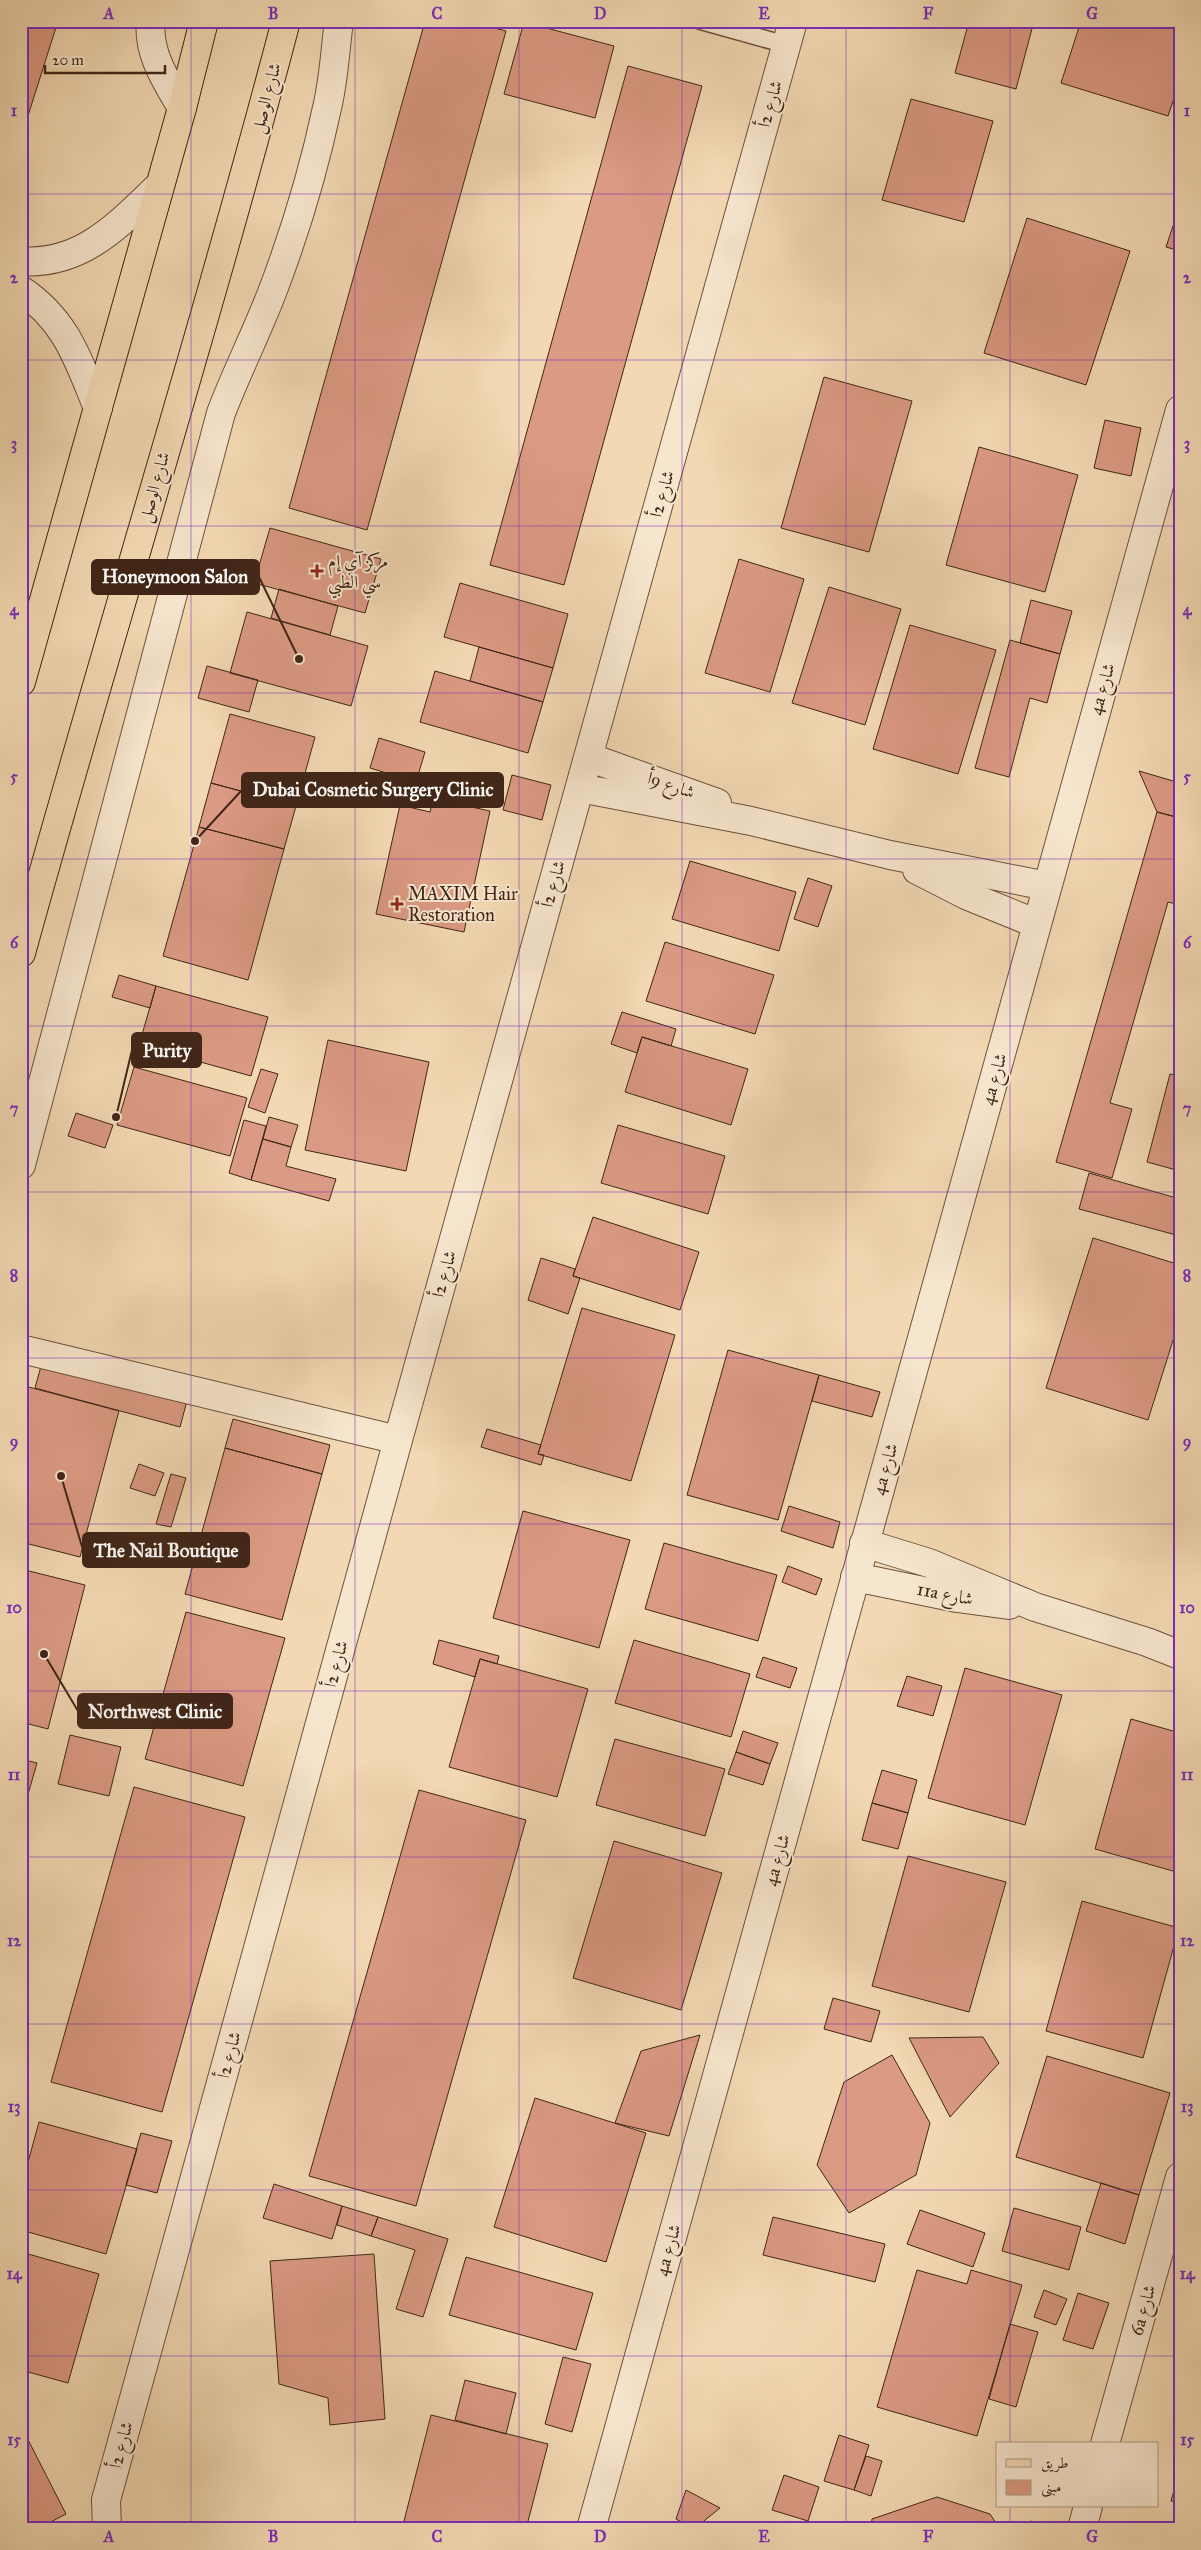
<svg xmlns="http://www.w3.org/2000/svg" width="1201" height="2550" font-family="'IM FELL Great Primer',Amiri,serif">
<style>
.building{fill:#db9a83;stroke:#402517}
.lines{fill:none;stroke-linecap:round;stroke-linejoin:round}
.service-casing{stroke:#6d523e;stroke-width:19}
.minor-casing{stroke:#6d523e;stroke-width:30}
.primary-casing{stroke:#402517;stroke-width:30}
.service{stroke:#f7e6ce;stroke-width:16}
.minor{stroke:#f7e6ce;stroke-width:28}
.primary{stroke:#f3d9b3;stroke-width:28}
.grid{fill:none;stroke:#7b2cbf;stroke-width:1;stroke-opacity:0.55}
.poi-dot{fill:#8f2418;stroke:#f7e6ce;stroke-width:2}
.labels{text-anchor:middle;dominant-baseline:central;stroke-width:4;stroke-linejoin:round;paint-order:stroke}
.street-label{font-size:18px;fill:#402517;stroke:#f7e6ce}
.poi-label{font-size:18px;fill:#402517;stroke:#f7e6ce;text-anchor:start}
.leader{fill:none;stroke:#402517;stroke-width:2}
.callout-dot{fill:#402517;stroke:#f7e6ce;stroke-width:2}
.callout{fill:#402517;stroke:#402517;stroke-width:2}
.callout-label{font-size:19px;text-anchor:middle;font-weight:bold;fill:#fff}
.neatline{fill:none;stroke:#7b2cbf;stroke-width:2}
.grid-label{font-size:16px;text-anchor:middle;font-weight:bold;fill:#7b2cbf}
</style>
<rect width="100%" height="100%" fill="#f3d9b3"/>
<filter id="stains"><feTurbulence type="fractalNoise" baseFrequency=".004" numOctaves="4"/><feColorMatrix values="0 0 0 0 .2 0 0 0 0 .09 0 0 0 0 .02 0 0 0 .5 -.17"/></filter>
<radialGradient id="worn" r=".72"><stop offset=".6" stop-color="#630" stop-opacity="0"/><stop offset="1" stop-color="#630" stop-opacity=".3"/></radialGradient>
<path class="building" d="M21 21H58L21 138Z
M425 21H469L506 31 367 530 289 508Z
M969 21H1034L1016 89 955 73Z
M1081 21H1180V80L1168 116 1061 83Z
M524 22 614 46 595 118 504 94Z
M628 66 702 86 564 585 490 565Z
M911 99 993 121 964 222 882 200Z
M1180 205V251L1166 247Z
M1027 218 1130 251 1086 385 984 353Z
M824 377 912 401 869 552 781 528Z
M1105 420 1141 428 1131 476 1094 468Z
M979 447 1078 475 1045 592 946 565Z
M270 528 381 559 365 613 254 583Z
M739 559 804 579 770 692 705 673Z
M460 583 568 614 553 668 444 637Z
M829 587 901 609 865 725 792 703Z
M279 589 338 606 330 635 271 618Z
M1031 600 1072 611 1060 654 1020 643Z
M247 612 368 646 351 706 230 673Z
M910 625 996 650 958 774 873 749Z
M1010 640 1060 654 1047 703 1030 698 1009 777 975 768Z
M479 647 553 668 543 702 470 681Z
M207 666 258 680 249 712 198 698Z
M435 671 543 702 528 753 420 722Z
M230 714 315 737 296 806 211 783Z
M379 738 425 752 416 782 370 768Z
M1139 771 1180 783V818L1157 812Z
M512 775 551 785 542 820 503 810Z
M438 778 463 783 458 804 490 811 464 932 376 914 400 805 430 812Z
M211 783 296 806 284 849 199 827Z
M1157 812 1180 818V905L1168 902 1110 1103 1132 1109 1112 1178 1056 1162Z
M199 827 284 849 248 980 163 956Z
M690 861 796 892 779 951 672 919Z
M808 878 832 886 818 927 794 919Z
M665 942 774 975 755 1034 646 1001Z
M119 975 156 986 150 1008 112 997Z
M156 986 268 1017 251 1076 139 1045Z
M622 1012 676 1029 671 1046 642 1037 637 1053 611 1044Z
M642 1037 748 1069 731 1125 625 1092Z
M328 1040 429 1062 406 1171 305 1150Z
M134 1067 247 1098 230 1156 117 1125Z
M261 1069 278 1074 265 1113 248 1107Z
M1170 1074 1180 1076V1171L1147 1162Z
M76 1113 113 1125 105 1148 68 1136Z
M269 1117 298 1125 291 1147 263 1139Z
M244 1120 266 1126 251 1180 229 1173Z
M618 1125 725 1156 708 1214 601 1183Z
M263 1139 291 1147 286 1166 336 1179 329 1201 251 1180Z
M1089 1173 1180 1199V1236L1079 1209Z
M593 1217 699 1252 680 1310 573 1276Z
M1093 1238 1180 1265V1318L1148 1420 1046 1388Z
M541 1258 575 1269 573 1276 580 1278 568 1314 528 1300Z
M582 1308 675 1335 631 1481 538 1454Z
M728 1350 819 1375 778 1520 687 1495Z
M43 1359 188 1397 180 1427 35 1388Z
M819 1375 880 1392 872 1417 812 1401Z
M21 1385 119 1411 80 1557 21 1542Z
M233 1419 330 1445 322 1474 225 1448Z
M487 1429 541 1445 538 1454 544 1455 541 1465 481 1447Z
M225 1448 322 1474 282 1620 185 1594Z
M139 1464 164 1473 155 1496 130 1488Z
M171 1474 186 1478 171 1527 156 1524Z
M789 1506 840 1522 833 1548 781 1531Z
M523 1511 630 1540 599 1648 493 1618Z
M664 1543 777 1575 758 1641 645 1609Z
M788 1566 822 1579 816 1595 782 1582Z
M21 1569 85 1585 48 1729 21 1722Z
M186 1612 285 1638 243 1786 145 1759Z
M439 1640 499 1656 497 1664 480 1659 475 1677 433 1664Z
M634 1640 750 1674 731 1737 615 1703Z
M763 1657 797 1668 790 1688 756 1677Z
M480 1659 588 1689 557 1797 449 1767Z
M965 1668 1062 1695 1025 1825 928 1798Z
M907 1676 942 1686 933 1716 897 1706Z
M1131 1719 1180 1733V1873L1095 1849Z
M743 1731 778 1743 770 1764 736 1752Z
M70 1735 121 1747 109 1796 58 1784Z
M615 1739 725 1769 705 1836 596 1805Z
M736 1752 770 1764 763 1785 728 1774Z
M21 1759 37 1763 21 1819Z
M882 1770 917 1780 908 1813 872 1803Z
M134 1787 245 1817 162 2112 51 2082Z
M419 1790 526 1820 416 2206 309 2176Z
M872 1803 908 1813 898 1849 862 1840Z
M614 1841 722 1873 681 2010 573 1978Z
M908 1856 1006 1882 969 2012 872 1986Z
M1082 1901 1179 1928 1143 2058 1046 2031Z
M833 1998 880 2011 871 2042 824 2029Z
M700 2035 669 2136 615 2123 641 2051Z
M983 2037 999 2063 950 2117 909 2038Z
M892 2055 930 2123 916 2175 849 2213 817 2165 844 2082Z
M1047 2056 1170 2093 1139 2195 1016 2157Z
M535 2098 646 2133 606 2262 494 2227Z
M39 2122 137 2149 106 2254 21 2230V2165L27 2166Z
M141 2133 172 2141 157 2193 126 2185Z
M1101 2183 1139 2195 1125 2244 1086 2231Z
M274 2184 342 2206 332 2239 263 2218Z
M342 2206 378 2217 371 2236 337 2225Z
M1014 2208 1081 2227 1069 2270 1002 2251Z
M920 2210 985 2233 973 2267 907 2244Z
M378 2217 448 2239 423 2317 396 2309 415 2250 371 2236Z
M773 2217 885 2244 875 2282 763 2255Z
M21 2252 99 2274 68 2383 21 2370Z
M374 2254 385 2419 330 2425 328 2398 279 2384 270 2261Z
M466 2257 593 2293 576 2350 449 2315Z
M917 2270 967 2284 971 2270 1022 2285 977 2436 877 2407Z
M1044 2290 1067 2299 1056 2325 1034 2317Z
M1078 2293 1109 2303 1093 2349 1063 2340Z
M1010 2324 1038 2332 1016 2407 989 2399Z
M563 2357 591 2364 572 2432 545 2424Z
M465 2380 516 2393 506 2434 455 2420Z
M431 2415 548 2444 526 2529H402Z
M21 2426 66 2514 37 2529H21Z
M839 2435 869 2445 854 2490 824 2481Z
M866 2456 882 2461 871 2496 854 2490Z
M1180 2469V2503L1171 2501Z
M784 2475 819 2487 808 2521 772 2510Z
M686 2490 720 2508 694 2529 676 2519Z
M937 2497 990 2514 1000 2529H871L872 2519Z
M1031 2521 1054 2529H1029Z"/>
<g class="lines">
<defs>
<path id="service" d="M701 21 787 45"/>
<path id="minor" d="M151 21C147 53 167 82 182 108
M21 261C82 266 120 223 159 186
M21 290C67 321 78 360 98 408
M588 757 717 803
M580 788 751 821 890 855 1047 886
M917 870 966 895 1037 924
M21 1165 221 413C237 371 257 332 273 290 295 232 314 169 327 108 334 79 335 50 339 21
M21 1349 398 1440
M864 1543 929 1563 1035 1607 1147 1642 1180 1655
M855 1577 957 1598 1009 1605
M1105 2444 1180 2177
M107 2529 106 2500 398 1440 793 21
M591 2529 1180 410
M1082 2529 1088 2506"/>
<path id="primary" d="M21 682 182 108 204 21
M21 953C107 641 204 333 286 21"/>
</defs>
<use href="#service" class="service-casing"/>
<use href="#minor" class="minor-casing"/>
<use href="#primary" class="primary-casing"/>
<use href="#service" class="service"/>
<use href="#minor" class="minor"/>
<use href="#primary" class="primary"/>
</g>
<path class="grid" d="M191 21V2529M355 21V2529M519 21V2529M682 21V2529M846 21V2529M1010 21V2444M21 194H1180M21 360H1180M21 526H1180M21 693H1180M21 859H1180M21 1026H1180M21 1192H1180M21 1358H1180M21 1524H1180M21 1691H1180M21 1857H1180M21 2024H1180M21 2190H1180M21 2356H1180M1010 2506V2529"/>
<g class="poi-dot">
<path d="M314.5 563.5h5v5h5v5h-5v5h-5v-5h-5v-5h5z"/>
<path d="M394.5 896.5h5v5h5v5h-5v5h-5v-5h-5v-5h5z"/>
</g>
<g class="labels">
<g class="street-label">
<text transform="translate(266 98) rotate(-75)">شارع الوصل</text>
<text transform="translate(770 104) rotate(-74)">شارع 2أ</text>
<text transform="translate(154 487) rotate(-74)">شارع الوصل</text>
<text transform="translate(662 494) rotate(-74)">شارع 2أ</text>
<text transform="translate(1102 689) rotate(-74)">4a شارع</text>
<text transform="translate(671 785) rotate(19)">شارع 9أ</text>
<text transform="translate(553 884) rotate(-74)">شارع 2أ</text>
<text transform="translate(994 1079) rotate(-74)">4a شارع</text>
<text transform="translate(444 1274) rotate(-74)">شارع 2أ</text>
<text transform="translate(885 1469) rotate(-74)">4a شارع</text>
<text transform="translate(945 1594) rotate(11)">11a شارع</text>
<text transform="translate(336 1664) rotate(-75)">شارع 2أ</text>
<text transform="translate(777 1860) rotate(-74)">4a شارع</text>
<text transform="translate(229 2055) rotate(-75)">شارع 2أ</text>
<text transform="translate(668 2250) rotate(-74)">4a شارع</text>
<text transform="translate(1143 2310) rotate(-74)">6a شارع</text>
<text transform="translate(121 2445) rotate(-75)">شارع 2أ</text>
</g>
<g class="poi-label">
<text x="328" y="561">مركز آي إم<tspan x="328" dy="21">سي الطبي</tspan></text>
<text x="408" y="894">MAXIM Hair<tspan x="408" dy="21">Restoration</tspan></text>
</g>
</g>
<path class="leader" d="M299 659L259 577M195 841L242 790M116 1117L132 1050M61 1476L83 1550M44 1654L78 1711"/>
<g class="callout-dot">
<circle cx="299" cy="659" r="5"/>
<circle cx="195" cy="841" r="5"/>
<circle cx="116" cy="1117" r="5"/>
<circle cx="61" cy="1476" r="5"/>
<circle cx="44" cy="1654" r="5"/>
</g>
<g class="callout">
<rect x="92" y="560" width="167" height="34" rx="5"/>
<rect x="242" y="773" width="261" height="34" rx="5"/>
<rect x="132" y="1033" width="69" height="34" rx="5"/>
<rect x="83" y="1533" width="166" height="34" rx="5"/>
<rect x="78" y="1694" width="154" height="34" rx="5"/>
</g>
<g class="callout-label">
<text x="175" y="583">Honeymoon Salon</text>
<text x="373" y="796">Dubai Cosmetic Surgery Clinic</text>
<text x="167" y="1057">Purity</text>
<text x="166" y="1557">The Nail Boutique</text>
<text x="155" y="1718">Northwest Clinic</text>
</g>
<rect width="1201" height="2550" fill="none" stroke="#f3d9b3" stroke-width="55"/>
<rect x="996" y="2442" width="162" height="65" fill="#f7e6ce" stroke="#ae9985"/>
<rect x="1006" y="2459" width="25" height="8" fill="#f3d9b3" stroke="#ae9985"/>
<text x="1041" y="2468" font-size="15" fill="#402517">طريق</text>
<rect x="1006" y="2480" width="25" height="15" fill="#db9a83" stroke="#ae9985"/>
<text x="1041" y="2492" font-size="15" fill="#402517">مبنى</text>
<path d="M45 65v8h120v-8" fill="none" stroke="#402517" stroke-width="2.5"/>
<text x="52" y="65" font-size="15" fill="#402517" stroke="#f7e6ce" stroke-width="4" paint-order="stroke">20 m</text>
<rect x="28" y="28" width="1146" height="2494" class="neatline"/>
<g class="grid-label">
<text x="109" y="19">A</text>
<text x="273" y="19">B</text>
<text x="437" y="19">C</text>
<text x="600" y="19">D</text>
<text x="764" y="19">E</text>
<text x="928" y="19">F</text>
<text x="1092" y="19">G</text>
<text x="14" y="116">1</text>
<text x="1187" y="116">1</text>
<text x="14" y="283">2</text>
<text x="1187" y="283">2</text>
<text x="14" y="449">3</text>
<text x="1187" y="449">3</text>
<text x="14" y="615">4</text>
<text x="1187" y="615">4</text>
<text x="14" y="782">5</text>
<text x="1187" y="782">5</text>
<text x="14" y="948">6</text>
<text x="1187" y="948">6</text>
<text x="14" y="1114">7</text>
<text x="1187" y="1114">7</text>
<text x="14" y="1281">8</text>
<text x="1187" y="1281">8</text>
<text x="14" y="1447">9</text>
<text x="1187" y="1447">9</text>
<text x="14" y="1613">10</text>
<text x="1187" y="1613">10</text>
<text x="14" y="1780">11</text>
<text x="1187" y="1780">11</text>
<text x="14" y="1946">12</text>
<text x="1187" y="1946">12</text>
<text x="14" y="2112">13</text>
<text x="1187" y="2112">13</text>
<text x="14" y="2279">14</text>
<text x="1187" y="2279">14</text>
<text x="14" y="2445">15</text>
<text x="1187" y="2445">15</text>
<text x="109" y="2542">A</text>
<text x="273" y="2542">B</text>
<text x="437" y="2542">C</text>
<text x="600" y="2542">D</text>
<text x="764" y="2542">E</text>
<text x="928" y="2542">F</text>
<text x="1092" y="2542">G</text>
</g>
<rect width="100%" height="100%" filter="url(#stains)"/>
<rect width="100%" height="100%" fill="url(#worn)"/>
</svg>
